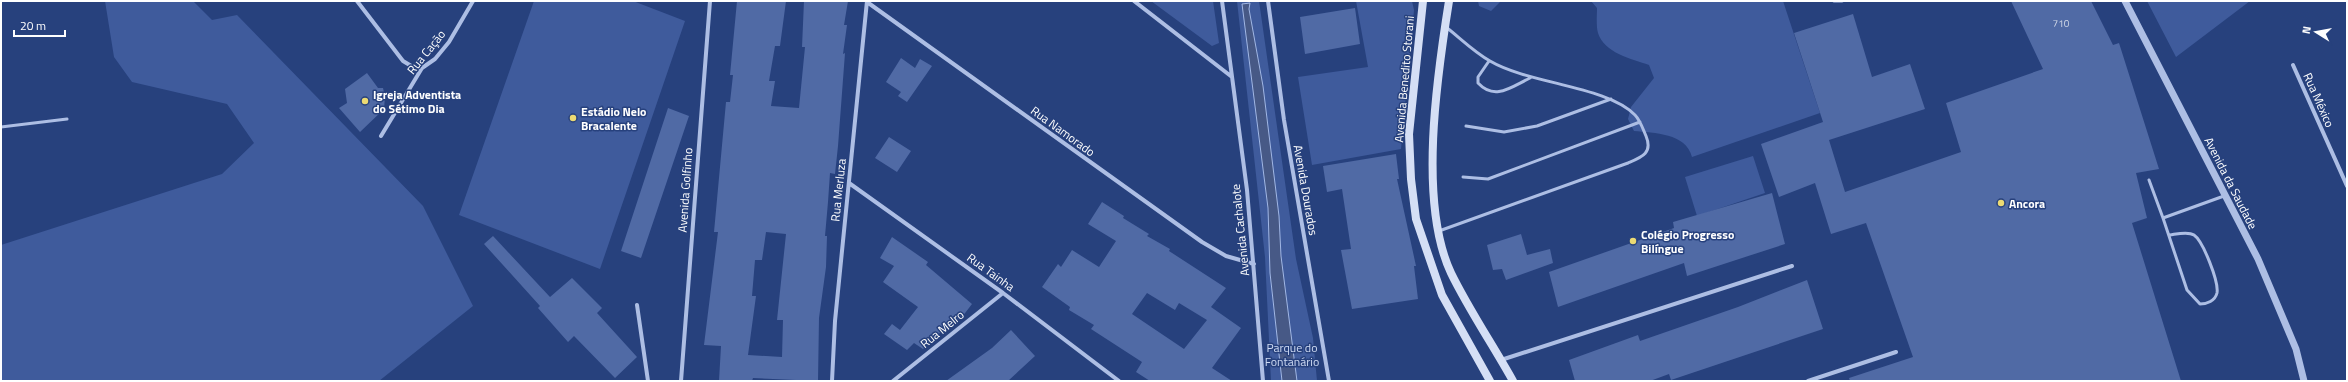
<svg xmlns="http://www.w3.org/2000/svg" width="2348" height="382" font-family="'Titillium Web',sans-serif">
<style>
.green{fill:#3f5b9c}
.water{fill:#475986;stroke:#a1b7e5}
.building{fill:#506aa5;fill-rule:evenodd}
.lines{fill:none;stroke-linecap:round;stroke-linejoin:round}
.service{stroke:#adbee4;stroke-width:3}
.minor{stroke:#adbee4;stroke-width:4}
.tertiary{stroke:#adbee4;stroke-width:7}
.secondary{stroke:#d5dff5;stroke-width:8}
.poi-dot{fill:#ecda73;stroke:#27417d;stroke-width:1.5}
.labels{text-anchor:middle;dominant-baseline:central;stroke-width:3;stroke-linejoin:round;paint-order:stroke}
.number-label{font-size:10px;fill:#d3dae8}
.street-label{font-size:12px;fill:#fff;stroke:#27417d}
.poi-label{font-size:12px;font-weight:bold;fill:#fff;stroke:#27417d;text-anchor:start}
.park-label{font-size:12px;fill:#cfdbf4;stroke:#27417d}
</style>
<rect width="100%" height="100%" fill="#27417d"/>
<path class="green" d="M105 1H193L212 20 237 15 423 206 473 306 379 381H1V245L222 174 254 143 227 104 132 82 114 57Z
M534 1H633L685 21 600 269 459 215Z
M1151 1H1213L1219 43 1212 46Z
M1237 1H1259L1296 259 1313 338 1317 381H1271L1265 257Z
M1356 1H1412L1414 10 1401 149 1312 165 1298 77 1368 67Z
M1478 1H1501L1491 11 1479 6Z
M1591 1H1783L1820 113 1692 157C1686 133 1654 133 1634 131L1628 119 1631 107 1654 78 1649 65C1632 59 1604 53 1598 33 1596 26 1597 15 1597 8Z
M2147 1H2250L2176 57Z
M1753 156 1765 193 1697 216 1685 177Z"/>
<path class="water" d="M1250 3 1249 9 1263 86 1279 216 1281 256 1297 381H1282L1270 273 1268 208 1242 4Z"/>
<path class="building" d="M737 1H786L780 46H775L769 81H775L771 106 799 108 805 47H802L804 1H848L844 25H847L843 54 845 53 838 146 835 174 830 173 828 202 825 236H827L826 267 819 318 818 381 753 378 752 381H719L721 346 704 345 718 232H714L726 102H730L733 75H730ZM766 232 786 234 777 320H783L782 357 748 355 756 296H752L755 260H762Z
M2011 1H2091L2113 45 2119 43 2159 169 2136 173 2147 218 2132 223 2181 381H1850L1849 378 1913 357 1866 223 1831 234 1815 183 1779 197 1761 144 1823 122 1794 33 1853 14 1872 77 1910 64 1925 109 1829 140 1845 192 1961 152 1946 103 2043 69Z
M1355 8 1360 44 1305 54 1300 17Z
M901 58 915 68 920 59 932 66 907 102 898 96 901 92 886 82Z
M367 73 378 88H383L385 97 384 109 360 132 339 108 347 103 345 89Z
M668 108 689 116 641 258 621 251Z
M889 137 911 151 897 172 875 158Z
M1396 154 1399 179H1397L1416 266H1414L1418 299 1352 309 1341 250 1351 249 1342 189 1327 192 1323 166Z
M1772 193 1785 244 1687 276 1684 263 1558 307 1549 272 1674 228 1673 222Z
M1102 202 1124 216 1123 218 1149 234 1147 236 1170 249 1169 251 1226 288 1211 307 1241 328 1212 368 1232 381H1150L1136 372 1142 362 1091 329 1094 325 1069 310 1070 307 1042 287 1058 264 1061 267 1072 250 1099 267 1116 241 1088 224ZM1147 293 1175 310 1179 303 1207 320 1184 349 1132 314Z
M1521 234 1527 255 1550 249 1553 263 1506 280 1502 269 1493 270 1487 245Z
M493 236 550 297 572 278 602 308 597 313 637 357 615 378 574 336 568 342 538 308 540 306 484 244Z
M892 237 928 262 926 265 972 304 962 317 933 338 935 339 923 349 914 343 907 350 884 334 892 324 900 330 918 307 883 282 894 266 880 258Z
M1807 280 1823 329 1671 380 1669 374 1650 381H1575L1569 360 1638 335 1640 341 1738 307Z
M1011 330 1035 356 1008 381H946L992 348Z"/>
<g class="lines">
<path class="service" d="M1834 1H1842
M1489 61 1478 77V83C1495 101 1511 87 1530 78
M1466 126 1504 132 1537 126 1611 99
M1 127 67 119
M1463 177 1488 179 1640 122
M2149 180 2163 218 2224 196
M2163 218 2187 290 2200 304C2207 304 2215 301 2217 293 2219 282 2203 241 2194 235 2188 231 2177 234 2170 235
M1439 231 1628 163C1642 157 1653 153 1646 136 1643 129 1640 120 1635 115 1607 86 1529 84 1490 61 1474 52 1460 38 1446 27"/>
<path class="minor" d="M357 1 403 61 413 67 422 68
M1134 1 1232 77
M1222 1 1247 190 1263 381
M1268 1 1284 120 1329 381
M867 2 1202 242 1226 256 1254 264
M2293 65 2347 186
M381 136 422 68 435 59 449 42 473 1
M849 183 1003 293 1119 381
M637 305 648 381
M1501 360 1792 266
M681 381 710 1
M832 381 835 321 867 1
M893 381 1003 293
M1808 381 1896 352"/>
<path class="tertiary" d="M2125 1 2258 259 2296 349 2304 381"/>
<path class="secondary" d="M1423 1 1409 134 1411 179 1416 219 1442 295 1490 381
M1449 1C1437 76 1418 203 1451 273 1469 310 1493 345 1513 381"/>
</g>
<g class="poi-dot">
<circle cx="365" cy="101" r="4"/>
<circle cx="573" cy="118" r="4"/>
<circle cx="2001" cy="203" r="4"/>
<circle cx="1633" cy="241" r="4"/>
</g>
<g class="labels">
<g class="number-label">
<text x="2061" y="23">710</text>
</g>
<g class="street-label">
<text transform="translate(426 52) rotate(-51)">Rua Cação</text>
<text transform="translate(1404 79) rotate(-85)">Avenida Benedito Storani</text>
<text transform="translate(2319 100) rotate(66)">Rua México</text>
<text transform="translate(1063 131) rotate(36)">Rua Namorado</text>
<text transform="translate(2231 183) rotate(63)">Avenida da Saudade</text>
<text transform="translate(685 190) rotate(-86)">Avenida Golfinho</text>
<text transform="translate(838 190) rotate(-84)">Rua Merluza</text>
<text transform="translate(1306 190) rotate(80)">Avenida Dourados</text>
<text transform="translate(1240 230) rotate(-96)">Avenida Cachalote</text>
<text transform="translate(991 272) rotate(36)">Rua Tainha</text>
<text transform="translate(942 329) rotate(-39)">Rua Melro</text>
</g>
<g class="poi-label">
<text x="373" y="94">Igreja Adventista<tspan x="373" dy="14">do Sétimo Dia</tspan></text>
<text x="581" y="111">Estádio Nelo<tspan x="581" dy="14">Bracalente</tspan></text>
<text x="2009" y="203">Ancora</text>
<text x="1641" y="234">Colégio Progresso<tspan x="1641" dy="14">Bilíngue</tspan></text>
</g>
<g class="park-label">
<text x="1292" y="347">Parque do<tspan x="1292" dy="14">Fontanário</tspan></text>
</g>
</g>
<rect width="2348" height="382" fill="none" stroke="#ffffff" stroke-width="4"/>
<g transform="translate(2316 32) rotate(281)" stroke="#27417d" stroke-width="3" paint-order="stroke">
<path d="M0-3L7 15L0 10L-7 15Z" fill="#ffffff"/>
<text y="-6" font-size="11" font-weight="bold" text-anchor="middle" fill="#ffffff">N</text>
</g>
<path d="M14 30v6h51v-6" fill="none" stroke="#ffffff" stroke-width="2"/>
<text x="20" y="30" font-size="12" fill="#ffffff" stroke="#27417d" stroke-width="3" paint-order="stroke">20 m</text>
</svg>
